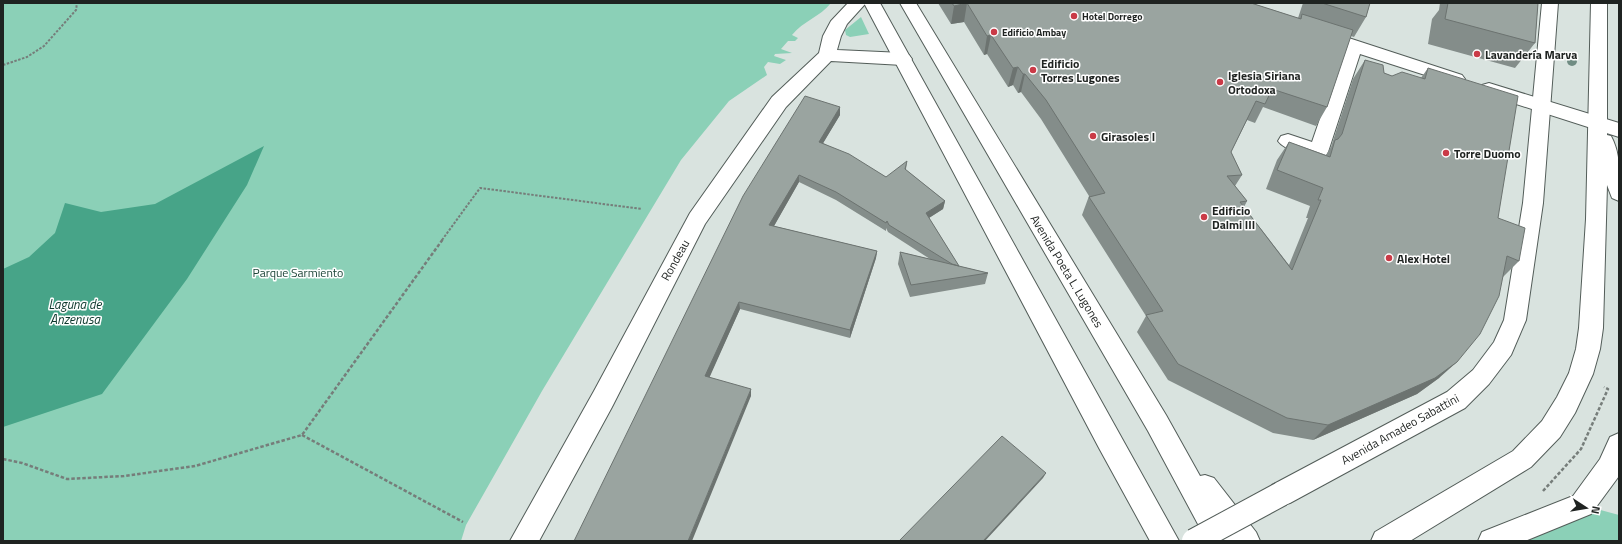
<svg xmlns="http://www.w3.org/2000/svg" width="1622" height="544" font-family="'Titillium Web',sans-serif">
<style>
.green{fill:#8bd0b7}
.water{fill:#47a488}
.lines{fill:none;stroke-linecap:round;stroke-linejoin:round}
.minor-casing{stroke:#535d59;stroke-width:2}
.major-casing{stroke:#535d59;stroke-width:2}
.path-far1{stroke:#767d7a;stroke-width:2;stroke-dasharray:2.5 1.5;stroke-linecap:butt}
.path{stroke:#767d7a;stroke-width:2.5;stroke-dasharray:3.5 2;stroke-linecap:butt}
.minor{fill:#fff;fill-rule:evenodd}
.major{fill:#fff;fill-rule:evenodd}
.major-bridge-casing{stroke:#535d59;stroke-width:26;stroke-linecap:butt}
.major-bridge{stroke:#fff;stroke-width:24}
.tree{fill:#708c83}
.wall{fill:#848d8a}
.shaded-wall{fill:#6c7370}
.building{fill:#9aa4a0;stroke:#6c7370}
.poi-dot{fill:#ca3a47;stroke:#fff;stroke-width:1.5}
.labels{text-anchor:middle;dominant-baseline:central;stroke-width:3;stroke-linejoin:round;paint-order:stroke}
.far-poi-label{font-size:10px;font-weight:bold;fill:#1f2321;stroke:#fff;text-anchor:start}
.poi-label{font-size:12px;font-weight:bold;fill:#1f2321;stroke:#fff;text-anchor:start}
.street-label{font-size:12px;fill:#1f2321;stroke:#fff}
.park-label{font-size:12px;fill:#1b4437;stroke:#fff}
.water-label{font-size:13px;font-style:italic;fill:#0d382c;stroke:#fff}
</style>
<rect width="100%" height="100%" fill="#d9e3df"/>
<path class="green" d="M3 3H831C820 17 803 21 792 35L798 38 795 41H788L781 49 792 53 775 54 774 56 786 60 780 64 768 62 764 67 767 75 729 101 681 160 542 391 466 525 461 541H3Z
M861 17 869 34 850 37 846 35 845 30Z
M1582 505 1619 515V541H1492Z"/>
<path class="water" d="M264 146 247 185 187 279 102 394 3 427V269L29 257 55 233 65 203 101 212 155 204Z"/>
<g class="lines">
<defs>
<path id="minor" d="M848 3H866L847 24 841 36 837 50 903 53 909 55 912 59 909 63 903 65 831 61 786 107 705 224 612 407 539 541H510L594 391 690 213 772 97 819 53 823 36 831 21Z
M1321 29 1462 75 1465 79 1462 83 1456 85 1360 54 1328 152 1325 157C1315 160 1284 150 1278 141L1281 136 1288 134 1312 142 1344 49 1315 39 1312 35 1315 31Z
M1489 83 1619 123V137L1482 93 1480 89 1482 85Z"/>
<path id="major" d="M864 3H880L1179 541H1150L1099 448Z
M900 3H916L1166 415 1200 476 1205 475 1214 478 1256 532 1260 541H1207L1148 431Z
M1542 3H1558L1543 203 1526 320 1511 355 1489 384 1465 408 1290 503 1281 506 1272 503 1268 494 1272 485 1447 392 1473 370 1494 342 1504 320 1523 203Z
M1591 3H1607V135L1611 136C1622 156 1619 179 1619 201L1612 198 1607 185 1603 328 1600 349 1593 374 1575 413 1560 437 1531 467 1410 541H1371L1375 532 1513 451 1542 421 1557 397 1569 373 1576 349 1579 328 1586 219Z
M1619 433V476L1591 514 1525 541H1478L1482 532 1573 496 1600 459 1610 437Z"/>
</defs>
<use href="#minor" class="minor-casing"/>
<use href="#major" class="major-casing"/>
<path class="path-far1" d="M3 65 27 57 44 46 76 10 77 3
M442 240 480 188 642 209"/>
<path class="path" d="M302 435 463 522
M3 459 22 463 67 479 124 476 195 466 302 435 443 239
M1543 491 1581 449 1608 389 1604 387"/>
<use href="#minor" class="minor"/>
<use href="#major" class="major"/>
<defs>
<path id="major-bridge" d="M1194 541 1281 494"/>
</defs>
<use href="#major-bridge" class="major-bridge-casing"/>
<use href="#major-bridge" class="major-bridge"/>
</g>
<circle class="tree" cx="1572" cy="61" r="5"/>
<path class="wall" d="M938 3H1251L1298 18 1303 3H1370L1366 17 1354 37 1351 36 1327 107 1316 126 1263 107 1255 123 1247 120 1231 152 1242 175 1235 186 1247 201 1244 207 1289 265 1308 218H1306L1310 206 1266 189 1277 160 1289 142 1326 155 1331 147 1353 79 1365 60 1384 73 1392 76 1421 78 1428 68 1498 218 1519 261 1503 277 1439 378 1417 394 1313 440 1273 433 1168 380 1137 332 1146 316 1082 215 1089 196 1041 119 1021 92 1018 93 1013 85 1008 87 987 54 984 55 964 22 951 24Z
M1440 3H1538L1535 43 1515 68 1428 44 1432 19 1439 10Z
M840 107V115L823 143 886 177 906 170 945 201 943 209 929 218 959 266 988 273 985 284 910 297 898 264 900 252 930 259 888 232 886 228V231L836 200 799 182 774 226 877 251 876 258 850 338 740 309 709 377 751 396 574 541Z"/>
<path class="shaded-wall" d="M967 3 964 22 951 24 954 6Z
M991 35 987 54 984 55 987 36Z
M1018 67 1013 85 1008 87 1013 68Z
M1023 74H1025L1021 92 1018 93Z
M840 107V115L819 150V142Z
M907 161 906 169 904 177 905 169Z
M799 175V182L770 233 769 225Z
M945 201 943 209 924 221 926 213Z
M877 251 876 258 850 338V330Z
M739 302 740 309 707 383 705 376Z
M1457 362 1439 378 1417 394 1313 440 1328 425Z
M751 389V396L692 541H688Z
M1046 473 1043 478 985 541H983Z"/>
<path class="building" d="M952 3H1251L1301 19 1302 14 1353 30 1327 107 1272 89 1265 104 1256 101 1231 152 1242 175 1227 176 1247 201 1240 202 1292 270 1321 200H1318L1323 188 1277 170 1289 142 1330 157 1335 140 1338 139 1342 134 1365 60 1383 65 1384 73 1392 76 1402 72 1425 79 1428 68 1518 96 1498 218 1525 228 1519 261 1507 256 1499 296 1480 334 1457 362 1435 378 1328 425 1287 418 1178 364 1146 315 1163 311 1089 197 1105 193 1046 100 1025 74H1023L1018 67 1013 68 991 35 987 36 967 3 954 6Z
M1322 3H1370L1366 17Z
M1448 3H1538L1535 43 1445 19Z
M805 96 840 107 819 142 849 154 886 177 907 161 905 169 945 201 926 213 959 266 952 264 889 225 887 221 886 223 836 192 799 175 769 225 877 251 850 330 739 302 705 376 751 389 688 541H574L743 196Z
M900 252 988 273 911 285Z
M1002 436 1046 473 983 541H899Z"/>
<g class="poi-dot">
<circle cx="1074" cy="16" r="4"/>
<circle cx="994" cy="32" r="4"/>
<circle cx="1477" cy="54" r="4"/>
<circle cx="1033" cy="70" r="4"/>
<circle cx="1220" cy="82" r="4"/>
<circle cx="1093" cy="136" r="4"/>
<circle cx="1446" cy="153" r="4"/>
<circle cx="1204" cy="217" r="4"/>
<circle cx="1389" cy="258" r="4"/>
</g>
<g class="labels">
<g class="far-poi-label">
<text x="1082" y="16">Hotel Dorrego</text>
<text x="1002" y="32">Edificio Ambay</text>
</g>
<g class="poi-label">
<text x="1485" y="54">Lavandería Marva</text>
<text x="1041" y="63">Edificio<tspan x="1041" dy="14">Torres Lugones</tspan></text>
<text x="1228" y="75">Iglesia Siriana<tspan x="1228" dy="14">Ortodoxa</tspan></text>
<text x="1101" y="136">Girasoles I</text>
<text x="1454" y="153">Torre Duomo</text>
<text x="1212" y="210">Edificio<tspan x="1212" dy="14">Dalmi III</tspan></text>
<text x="1397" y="258">Alex Hotel</text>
</g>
<g class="street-label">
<text transform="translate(675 260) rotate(-61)">Rondeau</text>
<text transform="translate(1067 271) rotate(59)">Avenida Poeta L. Lugones</text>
<text transform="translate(1400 429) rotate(-29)">Avenida Amadeo Sabattini</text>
</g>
<g class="park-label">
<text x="298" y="272">Parque Sarmiento</text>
</g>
<g class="water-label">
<text x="75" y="304">Laguna de<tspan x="75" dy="15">Anzenusa</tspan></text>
</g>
</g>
<rect width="1622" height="544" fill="none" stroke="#1f2321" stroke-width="8"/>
<g transform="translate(1586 508) rotate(102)" stroke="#ffffff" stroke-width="3" paint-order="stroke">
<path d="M0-3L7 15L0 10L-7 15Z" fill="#1f2321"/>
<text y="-6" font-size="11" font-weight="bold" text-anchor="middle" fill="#1f2321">N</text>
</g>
</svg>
